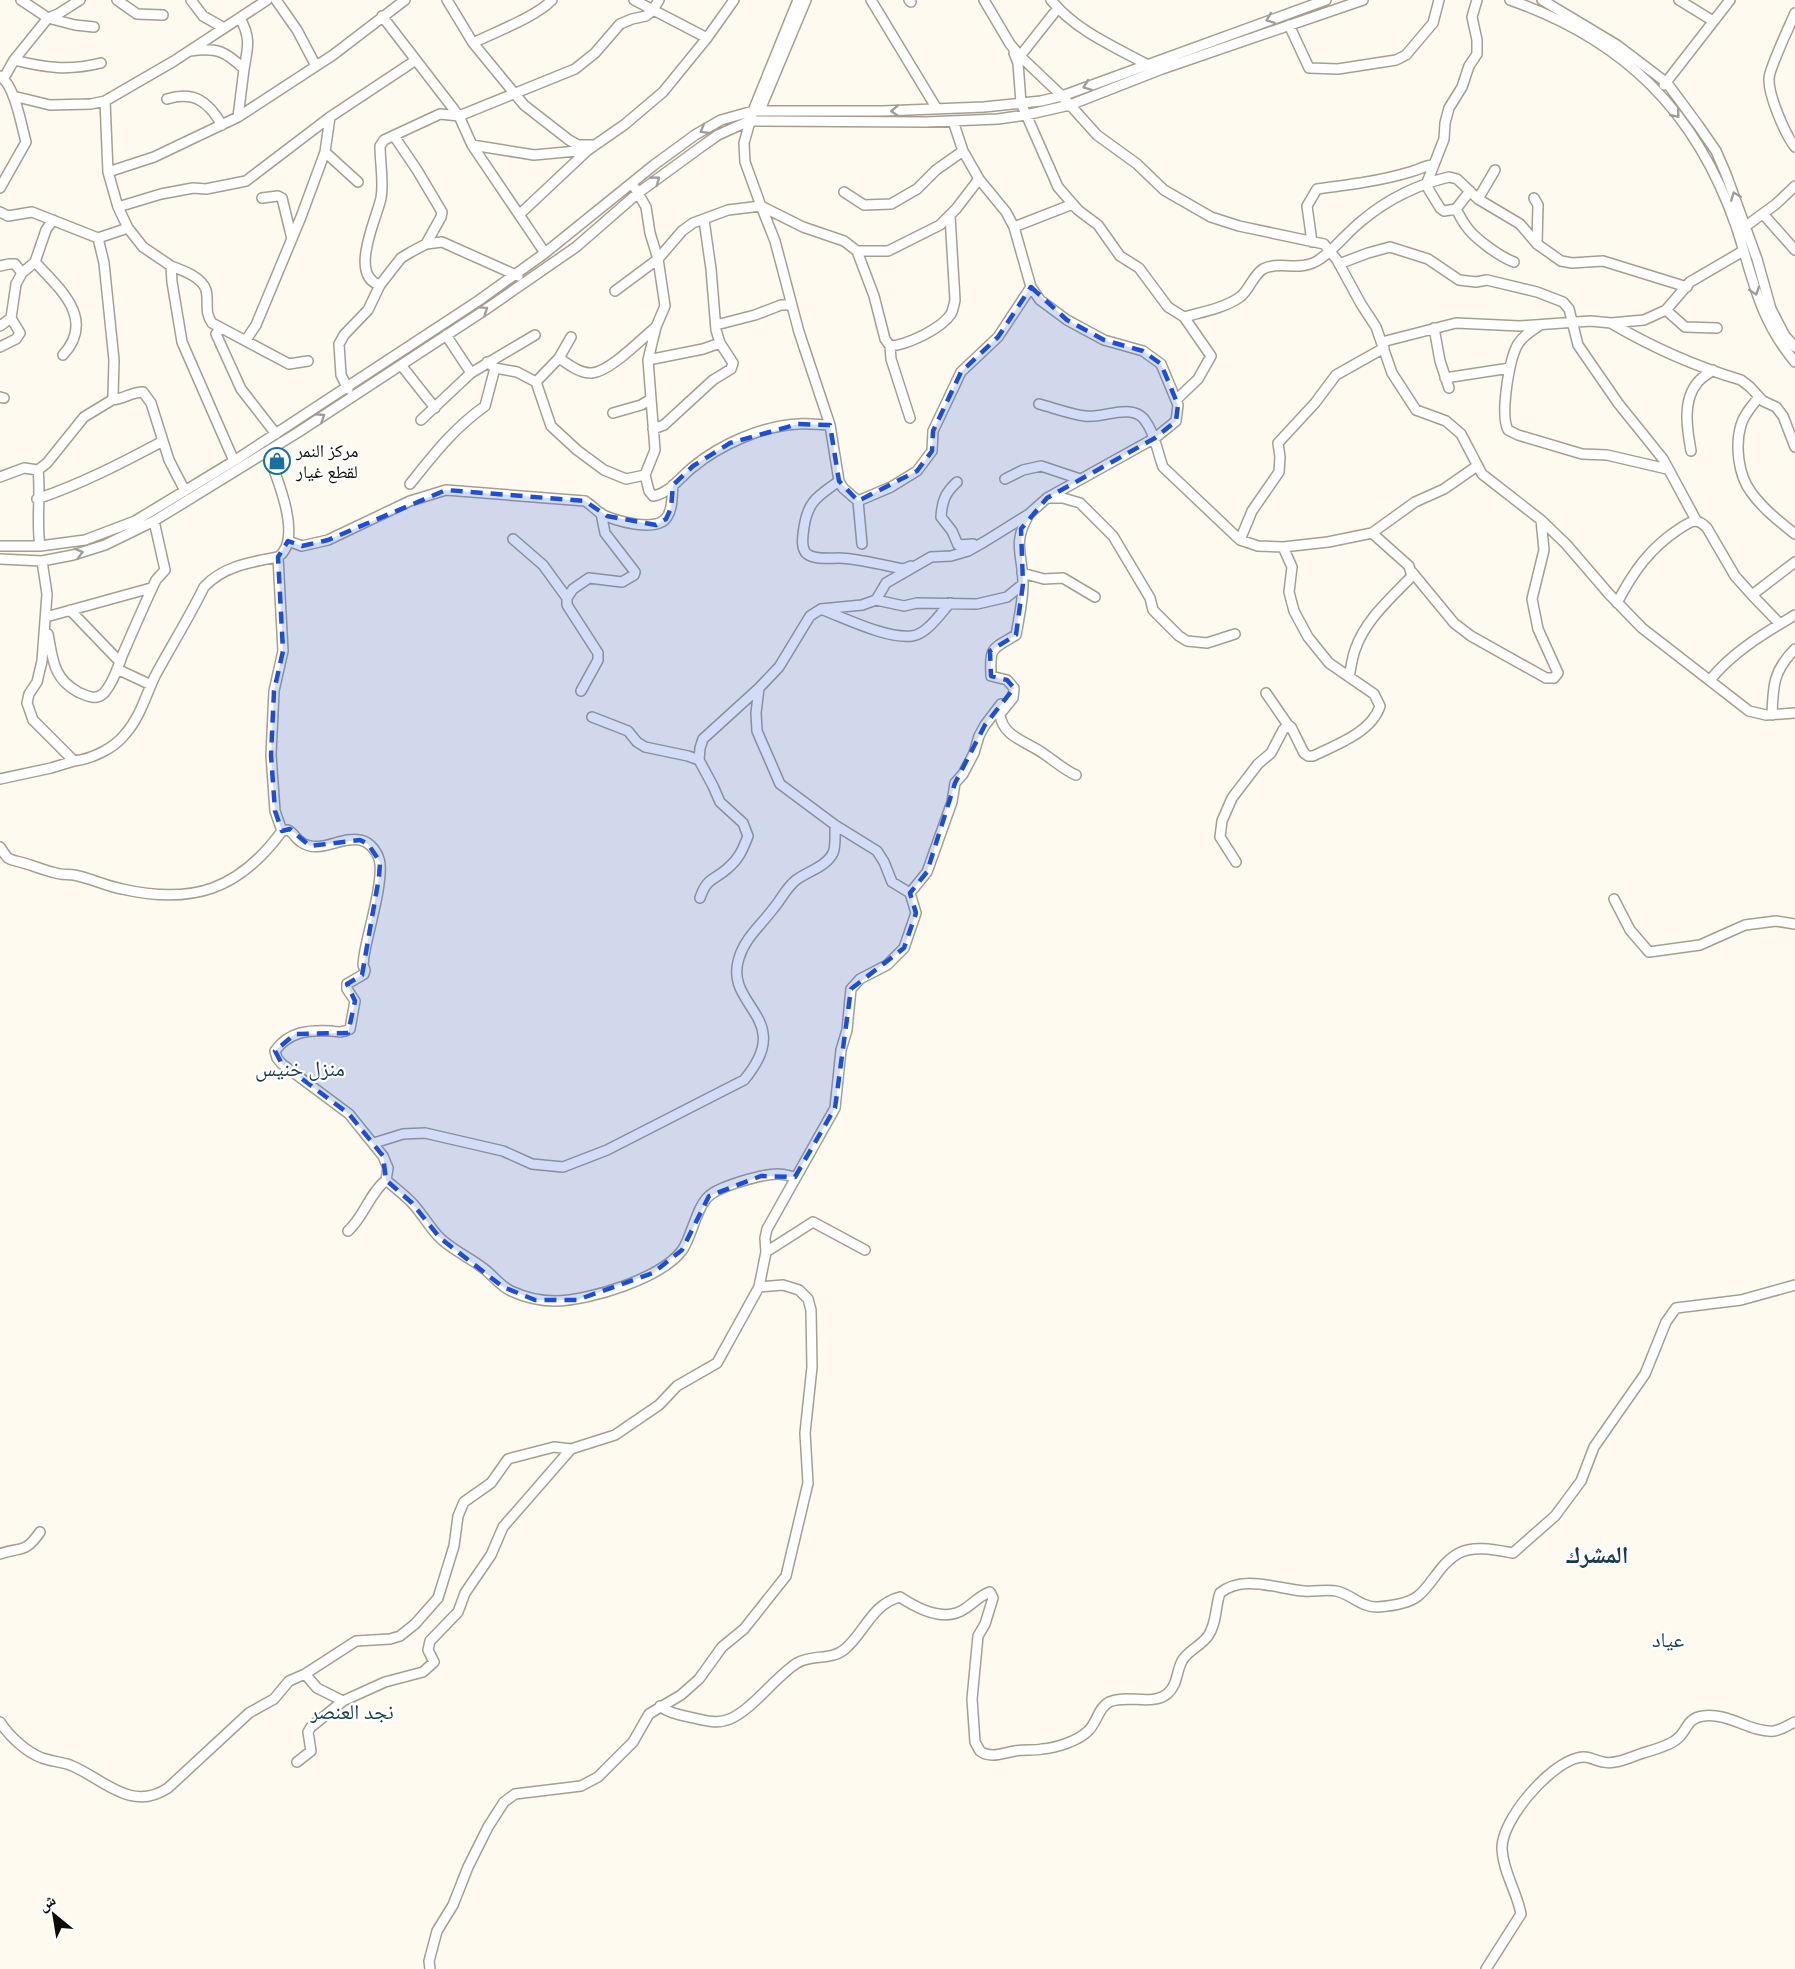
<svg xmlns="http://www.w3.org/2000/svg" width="1795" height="1969" font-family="'Zilla Slab','Noto Naskh Arabic',serif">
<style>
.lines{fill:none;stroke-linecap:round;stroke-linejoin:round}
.minor-casing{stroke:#a69f90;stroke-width:12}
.minor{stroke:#fff;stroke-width:9}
.oneway{stroke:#9f9e9c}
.marked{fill:#1d4ed8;fill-opacity:0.2;stroke:#1d4ed8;stroke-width:4.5;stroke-dasharray:12 8;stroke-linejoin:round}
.labels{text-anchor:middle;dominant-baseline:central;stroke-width:4.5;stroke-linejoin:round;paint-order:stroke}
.poi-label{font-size:18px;fill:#0e0c07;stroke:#fff;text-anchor:start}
.quarter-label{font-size:21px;fill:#153c54;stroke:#fff}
.district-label{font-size:24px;font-weight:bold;fill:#153c54;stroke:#fff}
</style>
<rect width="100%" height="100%" fill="#fefaf0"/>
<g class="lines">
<defs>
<path id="minor" d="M21 0 48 18 58 14 80 0
M117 0 137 14 163 15
M191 0 203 16 224 28
M276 0 297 30 316 66
M447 0 473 43 524 105 569 140 578 145H595
M634 0 707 38
M798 0 753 111 744 143 745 162 761 206 803 227 844 241 857 251H888L940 225 956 209 979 179
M871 0 937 109
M909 0 911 2
M984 0 1010 44 1020 56 1062 96 1097 135 1137 164 1164 190 1211 217 1239 226 1324 244 1337 260 1361 304 1376 327 1392 373 1416 410 1446 421 1461 434 1482 474 1541 520 1566 544 1609 594 1642 628 1749 711 1766 715 1795 713
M1051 0C1075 30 1113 46 1146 64
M1510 0C1624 40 1696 111 1736 226 1753 277 1758 318 1795 362
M1542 0 1617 45 1667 83 1698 125 1716 151 1726 174 1757 259 1771 309 1785 336 1795 347
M1679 0 1713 21
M1795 13C1789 27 1770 67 1769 78 1768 95 1785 134 1795 147
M382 16 459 116 472 145 545 253
M240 18C251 38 248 47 244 69
M1289 25 1309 68 1338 69 1396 60 1406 55 1433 23 1439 0
M473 43C495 32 536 17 552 0
M190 51C217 47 225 51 244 69L238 117
M1014 53 1018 63 1021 103 1058 187 1078 210 1098 225 1120 256 1139 268 1168 307 1184 317
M1020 56 1058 8
M14 60C46 68 68 71 101 63
M0 76C15 86 21 124 26 142L0 188
M4 78 14 60 48 18 75 25 94 27
M1664 85 1730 0
M13 96 50 105 91 104 105 101 174 61 267 0
M167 99C194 91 208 101 222 125
M105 101 108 172 118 207 128 228 143 247 171 266 172 282 182 342 234 461
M760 110 806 0
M394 136 417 170 442 212 441 217 426 244
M472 145 534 155 588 150
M325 152 358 182
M108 172 154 157 238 117 333 55 405 0
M1470 191 1456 209 1444 211 1440 208 1426 185 1444 139 1445 123 1449 108 1462 87 1469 66 1477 54V40L1472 17 1477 0
M844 192 864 205 891 204 917 189 936 170 963 151
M262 198 278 196 282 198 292 239
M1534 198 1538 205 1537 244
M1478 199 1495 170
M118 207 161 194 193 188 206 189 246 181 330 117 416 60
M1456 209C1459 214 1462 221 1466 226 1474 238 1500 257 1514 262
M0 212 8 216 32 212 98 238 104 263 114 360 113 396 112 400 84 417 47 463 38 470C41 496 36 520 40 546
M520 214 588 150 624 125 663 92 707 38 734 0
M1763 214 1795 250
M1746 226 1776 204 1795 186
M1014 227 1073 204
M98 238 128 228
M1312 242 1307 206 1317 189C1348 185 1380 181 1410 172 1418 170 1424 166 1432 165
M857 251 874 296 885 339 890 346C907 345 941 329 951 314 953 310 954 305 955 300L950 216
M1743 251 1690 282 1666 310 1644 320 1611 323C1650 346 1697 367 1741 380L1750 387 1763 401 1776 407 1783 416 1795 447
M35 262C60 289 96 319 63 355
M1339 264 1368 253 1390 247 1428 259 1459 280 1476 282 1487 280 1537 292 1563 302 1569 309 1578 345 1618 403 1663 459 1696 520
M0 266 9 264H15L22 273
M171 266C182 270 202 277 206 290 209 302 204 312 212 323L289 364 308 361
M518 276 442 242 426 244 411 252 401 258 380 285C348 276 377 218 381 198 384 182 380 163 380 146L384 140 440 114 459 116 575 69 595 53 620 24 632 19 646 16 652 11 659 0
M615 291 658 259 682 231 693 223 728 210 761 206 775 241 799 332 830 425 839 481 843 488 858 501
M1666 310 1685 327 1717 328
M716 325 755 315 781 305H792
M0 326 11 318
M1539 326C1531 331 1523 336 1518 344 1509 359 1500 415 1508 430L1518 435 1582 454 1607 455 1667 469
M220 328 216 334 241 389 276 434
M1434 328 1440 361 1449 388
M446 335 471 373
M246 340 256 325 301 217 325 152 330 117
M1382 342 1456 323 1520 326 1591 321 1611 323
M890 346 891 359 910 418
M0 347 16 339 20 333 11 318 16 284 22 273 35 262 46 230 53 220
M559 358C568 364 580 374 592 373 611 371 641 339 656 327
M648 360 703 349 720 343 716 330 711 269 704 220
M487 362 495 368 517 372 536 382 551 426 577 450 604 470 626 479 645 475 655 450 648 360 656 327 665 306 658 259 650 233 646 207 635 188
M401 365 435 408
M1445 378 1510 368
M536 382 559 358 571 337
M348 389 341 375 339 344 344 335 368 310 380 285
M0 397 4 398
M1759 397C1752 406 1744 414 1741 425 1735 445 1738 475 1751 492 1762 508 1780 522 1795 534
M112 400C123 399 132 392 143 392L151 403 169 460 185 491
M1176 400 1198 379 1211 356 1184 317C1202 312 1225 308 1240 297 1249 291 1253 275 1263 269 1279 260 1301 273 1320 259 1336 248 1348 231 1364 219 1388 199 1419 184 1449 177L1457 179 1478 199 1520 224 1537 244 1561 261 1572 263 1603 261 1687 287
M1039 404C1054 408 1070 414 1085 416 1102 419 1130 403 1144 419 1155 433 1157 451 1163 467L1240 540 1258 546 1283 547 1328 542 1372 533 1415 502 1444 489 1477 466
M613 413 641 405 651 399
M421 420 471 373 535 335
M653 429 664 425 713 380 731 369 733 363 720 343
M1691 451C1687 429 1682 400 1698 382 1702 377 1708 374 1713 370
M267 452C276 475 304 540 278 557L283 651 274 691 271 755 275 811 282 831
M645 475 649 491 653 496C670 493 680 477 693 467 721 444 762 426 798 424 809 423 820 425 830 425
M0 477 24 468 38 470
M1005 479 1023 470 1041 466 1080 479
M839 481C819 496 808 500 804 527 803 535 800 548 807 554 815 560 830 558 839 558 857 558 885 566 904 569L911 566
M957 482C945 493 942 501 941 517L952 531 958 545 973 544
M410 484C434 454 453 429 485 406L495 368
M1048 498H1063L1080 503 1113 536 1150 598 1153 610 1179 636 1187 641 1207 643 1235 634
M37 499C81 484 122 463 163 441
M1028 516C1012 545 1023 554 1023 584 1023 600 1019 618 1016 635 991 650 990 646 991 676L1007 680 1014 688 1013 698 1000 714C1002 737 1028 742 1044 754 1055 761 1064 770 1076 775
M513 539 543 565 567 598
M1240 540 1252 511 1279 472 1280 457 1278 443 1315 403 1336 375 1384 348
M288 541 302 546 328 540 410 501 446 490 585 501C590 504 595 509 600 513 613 521 657 533 667 517 673 508 672 495 673 485
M862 544 858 501 891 487 917 471 932 451 933 431 961 372 998 337 1031 287
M0 546H40L85 540 135 521 234 461 478 301 545 253 654 165 695 135 721 120 753 111H883L984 107 1041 101 1062 96 1326 0
M0 559 42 561 73 555 105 545 154 521 297 433 485 310 576 247 638 193 701 147 718 135 749 121 926 122 998 119 1026 115 1070 105 1162 69 1363 0
M1412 572 1454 623 1471 636 1546 678H1554L1558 673 1538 629 1532 599 1544 550 1541 520
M1022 573 1044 579 1063 578 1095 597
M876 600 904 606 917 603 977 604 1007 597 1023 584
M1617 603C1633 572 1650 548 1679 529 1691 521 1697 517 1707 528L1735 576 1752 595
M70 610 120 662
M823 610C847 619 887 639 912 636 927 634 940 614 950 603
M46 617 151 588
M1780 624 1752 595 1795 562
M48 634C53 660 53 678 78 692 87 696 96 701 104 693 112 684 118 668 122 656 133 631 144 605 156 580L165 570 154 521
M117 669 151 685
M1349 677C1351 668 1352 658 1355 650 1365 620 1391 598 1412 576L1409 566 1372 533
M1710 680C1732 652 1765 633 1795 615
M581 691 598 660V653L567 605V598L573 589 589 578 622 582 634 575 635 572 605 533 601 513
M1266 693 1288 725
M1772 715C1773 686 1773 671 1795 649
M592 717 628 731 637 742 645 747 688 756 699 760 713 786 720 802 743 823 748 836C743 849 739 859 728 868 714 881 707 877 700 898
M699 760 700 748 703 739 759 688 779 667 810 616 821 609 862 605 876 600 886 583 931 557 951 556 968 551 984 542 1029 514 1047 498 1155 438 1176 421 1178 405 1161 364 1143 351 1104 340 1067 320 1040 300 1031 287 1014 227 1006 212 979 179 963 151 953 121
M74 761C92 759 115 748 126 733 140 717 146 695 155 676 171 646 189 618 204 587 223 566 251 562 278 557
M0 779 51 768 74 761 33 720 27 703 29 694 37 682 42 661 47 594 42 561
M282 831 288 830C294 833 296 839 301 842 319 855 341 836 360 840 371 842 379 854 380 864 382 888 368 931 364 956L363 965 365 970 364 974 347 984V989L355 1001 350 1029C343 1033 338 1032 331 1031 309 1030 289 1031 275 1051L277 1058 282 1064 349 1114 383 1156 388 1168 386 1180
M0 847C2 850 5 855 8 858 11 860 13 860 16 861 30 864 42 870 56 873 61 875 68 874 74 875 90 878 106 886 122 889 192 905 239 890 282 831
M1236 862 1220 837 1222 821 1232 798 1258 764 1271 753 1283 730 1288 725 1291 727 1304 753 1308 756H1313C1336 745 1372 732 1380 706L1374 694 1329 663 1308 637 1294 611 1289 592 1292 567 1283 547
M910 893 927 872 952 802 955 783 963 774 974 753 979 736 985 725 1001 704
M1614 899 1630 930 1649 952 1700 945 1745 925 1776 921 1795 924
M374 1143 403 1134 425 1133 503 1151 532 1164 563 1167 607 1150 744 1080C797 1017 723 1007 739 958 745 938 761 925 773 909 781 900 786 888 796 880 808 871 826 867 833 853 836 846 835 833 835 825
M348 1231C364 1217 369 1194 386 1180 395 1188 405 1195 413 1204 422 1214 429 1226 438 1236 450 1249 469 1257 483 1268 493 1275 500 1286 511 1291 524 1297 540 1301 555 1301 589 1301 663 1278 683 1249 692 1235 697 1206 709 1196 720 1186 762 1174 778 1174 783 1174 790 1176 795 1177
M766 1252 813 1222 865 1250
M0 1554C21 1546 24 1555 40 1532
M305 1674 317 1688 343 1701
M660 1706C670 1714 682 1715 694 1718 706 1721 718 1724 730 1719 753 1709 775 1677 797 1663 812 1654 831 1661 845 1649 865 1632 872 1604 900 1597 918 1609 946 1623 966 1608 975 1602 979 1596 990 1592L993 1598 985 1624 978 1636 972 1699 975 1742 980 1751C991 1759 1002 1753 1015 1751 1024 1749 1033 1751 1042 1749 1056 1748 1078 1741 1088 1731 1097 1723 1098 1708 1109 1702 1127 1694 1152 1706 1167 1694 1178 1685 1176 1672 1182 1661 1187 1651 1201 1646 1208 1636 1217 1623 1215 1607 1220 1593 1243 1574 1277 1589 1304 1591 1314 1592 1327 1589 1336 1591 1351 1594 1362 1608 1378 1607 1391 1606 1408 1604 1418 1596 1433 1584 1440 1563 1459 1553 1474 1545 1496 1550 1513 1553L1555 1516 1581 1481 1594 1447 1645 1374 1666 1322 1676 1308 1741 1300 1795 1285
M0 1722C9 1736 26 1752 42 1758 51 1761 61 1762 70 1765 103 1778 130 1813 168 1788L249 1713 274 1699 289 1681 305 1674 356 1641 390 1639 400 1636 415 1624 438 1598 454 1546 458 1516 464 1502 491 1483 508 1459 554 1447 571 1449 615 1435 659 1405 677 1386 717 1363 759 1287 766 1252 765 1238 767 1229 835 1108 841 1050 847 1030 851 989 860 979 887 965 904 948 916 913 910 893 892 882 884 862 877 851 835 825 780 784 757 731 756 713 759 688
M297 1762 311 1751 308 1732 311 1727 343 1701 385 1682 423 1672 434 1662 428 1650 430 1641 458 1612 465 1593 491 1555 503 1527 571 1449
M430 1969 429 1961 437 1931 453 1905 468 1867 488 1827 504 1802 515 1794 581 1786 598 1777 633 1742 649 1714 681 1695 699 1679 722 1647 744 1629 786 1576 808 1483 805 1433 812 1367 811 1310 808 1299 799 1290 783 1285 759 1287
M1486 1969 1521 1914C1517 1892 1503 1872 1502 1849 1501 1820 1549 1765 1577 1758 1589 1755 1592 1760 1603 1762 1615 1765 1631 1757 1643 1753 1653 1750 1669 1746 1677 1739 1687 1732 1686 1718 1703 1716 1728 1712 1751 1733 1774 1731 1781 1730 1788 1725 1795 1722"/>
</defs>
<use href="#minor" class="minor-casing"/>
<use href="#minor" class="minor"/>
</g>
<defs><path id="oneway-chevron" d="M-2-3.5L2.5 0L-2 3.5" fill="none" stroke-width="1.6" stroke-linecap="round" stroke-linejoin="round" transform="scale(1.5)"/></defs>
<g class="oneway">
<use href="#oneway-chevron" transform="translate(1270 19) rotate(159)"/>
<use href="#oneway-chevron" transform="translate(1087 86) rotate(160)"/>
<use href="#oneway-chevron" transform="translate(895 111) rotate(177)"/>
<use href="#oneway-chevron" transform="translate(1676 114) rotate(51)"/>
<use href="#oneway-chevron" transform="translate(704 130) rotate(149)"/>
<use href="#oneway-chevron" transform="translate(656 180) rotate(-36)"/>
<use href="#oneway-chevron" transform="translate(1735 196) rotate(-111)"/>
<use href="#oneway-chevron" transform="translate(1755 291) rotate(72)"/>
<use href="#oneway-chevron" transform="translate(484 310) rotate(-34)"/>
<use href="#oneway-chevron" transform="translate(321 417) rotate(-33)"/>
<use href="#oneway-chevron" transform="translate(79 553) rotate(-16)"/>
</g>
<path class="marked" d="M1031 287 1067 320 1104 340 1143 351 1161 364 1178 405 1176 421 1155 438 1047 498 1021 529 1023 584 1016 635 990 651 991 676 1007 680 1014 688 985 725 955 783 927 872 910 893 916 913 904 948 851 989 835 1108 795 1177 761 1176 709 1196 682 1250 653 1273 577 1300H535L503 1287 440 1238 412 1203 386 1180 383 1156 349 1114 282 1064 275 1051 295 1034 348 1033 355 1001 347 984 362 975 379 877 380 862 368 844 360 840 310 846 290 829 282 831 275 811 271 755 274 691 283 651 278 557 288 541 302 546 328 540 446 490 585 501 607 516 656 525 666 519 671 508 673 485 693 466 730 443 798 424 830 425 839 481 858 501 917 471 932 451 933 431 961 372 998 337Z"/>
<defs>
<symbol id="shop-ring" viewBox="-11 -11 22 22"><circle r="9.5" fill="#fff" stroke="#17709f" stroke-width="1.5"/><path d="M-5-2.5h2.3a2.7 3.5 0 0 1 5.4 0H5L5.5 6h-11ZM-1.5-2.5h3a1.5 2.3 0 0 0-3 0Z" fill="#17709f"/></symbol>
</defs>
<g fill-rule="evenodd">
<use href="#shop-ring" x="262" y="446" width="30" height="30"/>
</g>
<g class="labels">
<g class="poi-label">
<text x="296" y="451">مركز النمر<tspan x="296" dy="21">لقطع غيار</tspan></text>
</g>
<g class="quarter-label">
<text x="300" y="1068">منزل خنيس</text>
<text x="1668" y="1639">عياد</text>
<text x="352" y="1711">نجد العنصر</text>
</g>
<g class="district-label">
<text x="1597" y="1554">المشرك</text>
</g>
</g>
<g transform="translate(54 1915) rotate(330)" stroke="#ffffff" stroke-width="4.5" paint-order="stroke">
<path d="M0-4.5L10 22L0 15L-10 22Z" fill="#0e0c07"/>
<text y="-9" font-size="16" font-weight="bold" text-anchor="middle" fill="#0e0c07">ش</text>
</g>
</svg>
